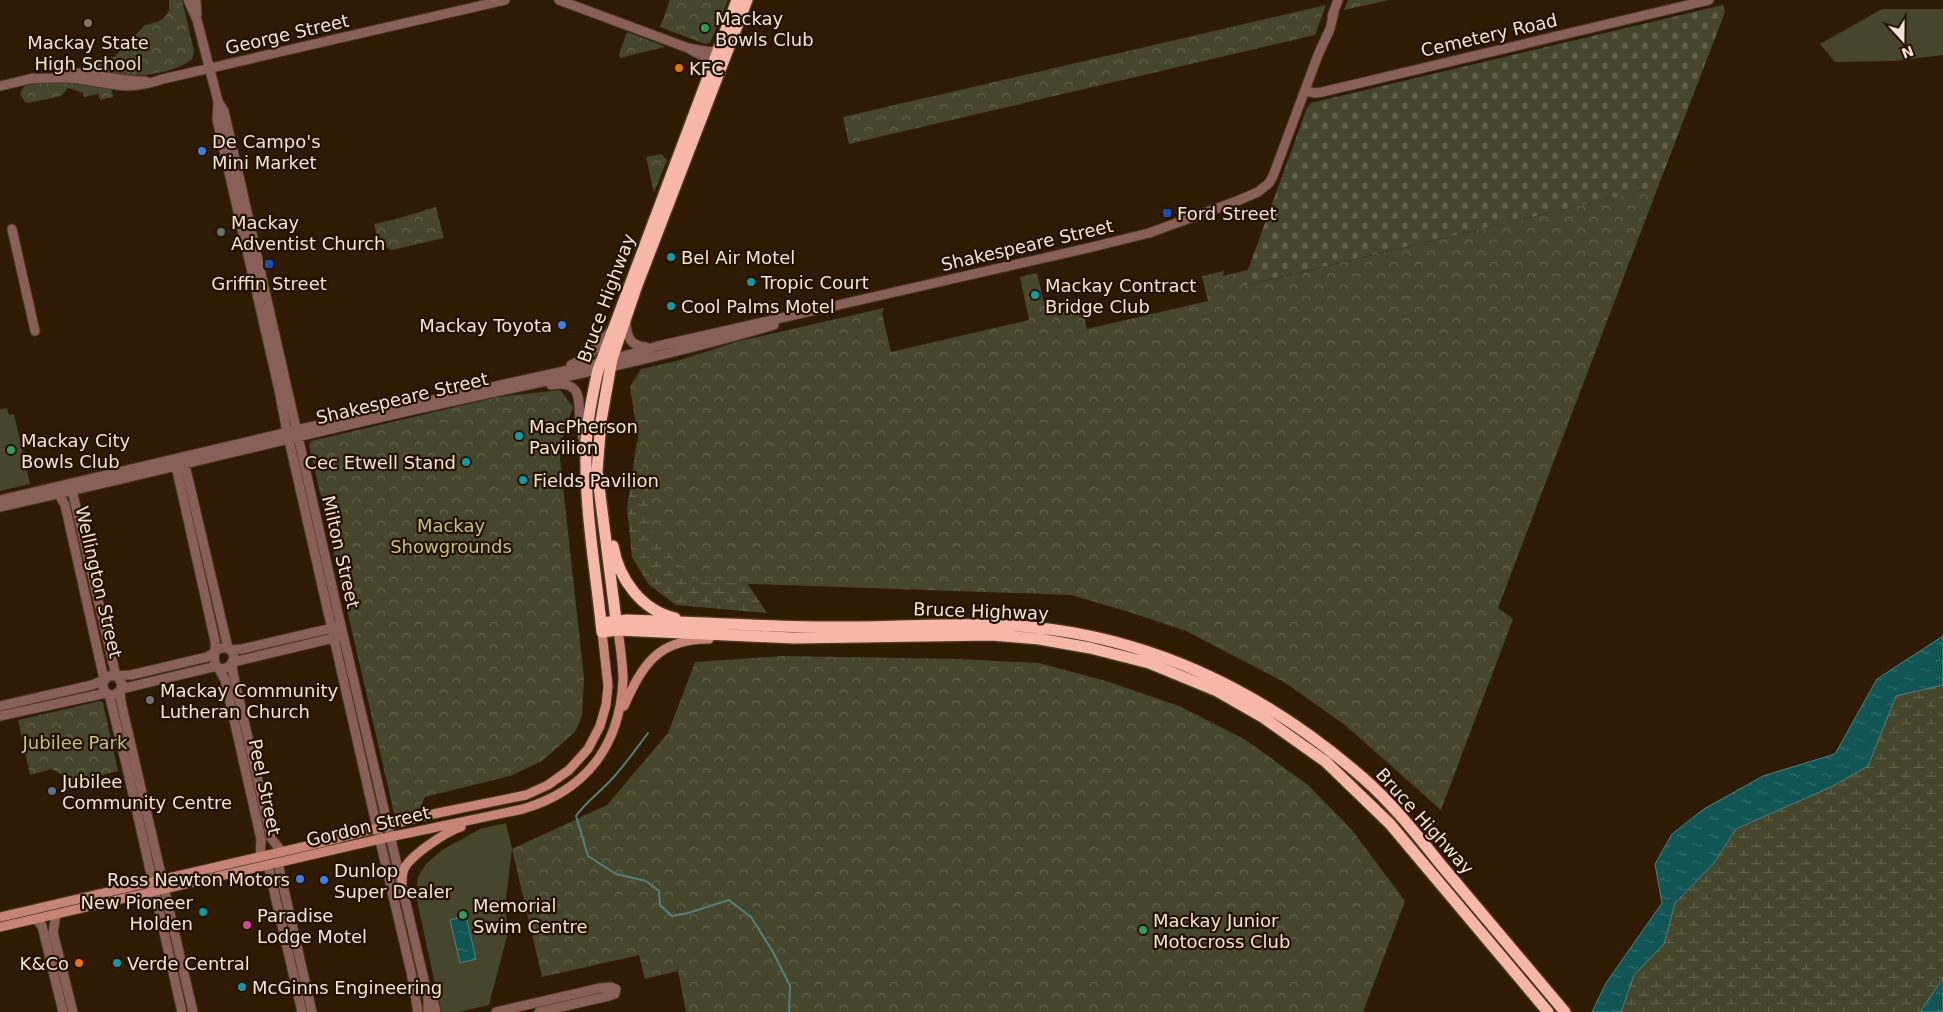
<svg xmlns="http://www.w3.org/2000/svg" width="1943" height="1012" font-family="'DejaVu Sans',sans-serif">
<style>
.green{fill:#45462b}
.wetland{fill:url(#wetland-marsh)}
.cemetery{fill:url(#cemetery-stones)}
.park{fill:url(#park-crowns)}
.water{fill:url(#water-ripples);stroke:#54807b}
.lines{fill:none;stroke-linecap:round;stroke-linejoin:round}
.stream{stroke:#54807b;stroke-width:2}
.tertiary-casing{stroke:#4a3720;stroke-width:11}
.secondary-casing{stroke:#4a3720;stroke-width:11}
.trunk-casing{stroke:#4a3720;stroke-width:14}
.tertiary{stroke:#896057;stroke-width:9}
.secondary{stroke:#c68476;stroke-width:9}
.trunk{stroke:#f6b6a8;stroke-width:11}
.education-dot{fill:#8d6e63;stroke:#251200;stroke-width:2}
.leisure-dot{fill:#2e9e5b;stroke:#251200;stroke-width:2}
.food-dot{fill:#e8710a;stroke:#251200;stroke-width:2}
.shop-dot{fill:#3f7fe0;stroke:#251200;stroke-width:2}
.transit-dot{fill:#1a4fb4;stroke:#251200;stroke-width:2}
.worship-dot{fill:#6b7280;stroke:#251200;stroke-width:2}
.culture-dot{fill:#0f9aa8;stroke:#251200;stroke-width:2}
.service-dot{fill:#5c6f8a;stroke:#251200;stroke-width:2}
.hotel-dot{fill:#d1479c;stroke:#251200;stroke-width:2}
.labels{text-anchor:middle;dominant-baseline:central;stroke-width:4.5;stroke-linejoin:round;paint-order:stroke}
.poi-label{font-size:18px;fill:#f1e3d5;stroke:#251200;text-anchor:start}
.street-label{font-size:18px;fill:#f1e3d5;stroke:#251200}
.park-label{font-size:18px;fill:#c1c47c;stroke:#251200}
</style>
<defs>
<pattern id="wetland-marsh" width="20" height="14" patternUnits="userSpaceOnUse" patternTransform="scale(1.25)"><rect width="20" height="14" fill="#45462b"/><path d="M1 5h8M5 5V1M11 12h8M15 12V8" fill="none" stroke="#606149"/></pattern>
<pattern id="cemetery-stones" width="16" height="16" patternUnits="userSpaceOnUse" patternTransform="scale(1.25)"><rect width="16" height="16" fill="#45462b"/><path d="M2 7V4a2 2 0 0 1 4 0v3zM10 15v-3a2 2 0 0 1 4 0v3z" fill="#606149"/></pattern>
<pattern id="park-crowns" width="20" height="18" patternUnits="userSpaceOnUse" patternTransform="scale(1.25)"><rect width="20" height="18" fill="#45462b"/><path d="M2 6a3 3 0 1 1 6 0M12 15a3 3 0 1 1 6 0" fill="none" stroke="#606149"/></pattern>
<pattern id="water-ripples" width="26" height="14" patternUnits="userSpaceOnUse" patternTransform="scale(1.25)"><rect width="26" height="14" fill="#155"/><path d="M2 4q2-2 4 0t4 0M15 11q2-2 4 0t4 0" fill="none" stroke="#346d6d"/></pattern>
</defs>
<rect width="100%" height="100%" fill="#2f1b03"/>
<path class="green" d="M1882 9H1943V55L1895 61 1835 62 1820 44Z
M7 408 9 415 14 414 30 484 0 491V409Z
M506 823 512 849 505 905 508 932 489 1005 459 1012H441L416 896 418 877 426 864 442 850 480 829Z"/>
<path class="wetland" d="M637 441 673 461 729 556 767 613 676 605 648 584 632 557 627 508Z
M1943 685V978L1920 1012H1621L1634 975 1664 944 1675 903 1714 863 1736 829 1796 803 1868 766 1896 696Z"/>
<path class="cemetery" d="M1723 5 1725 12 1658 187 1242 286 1307 108 1311 103Z"/>
<path class="park" d="M169 0H182L194 51 192 59C173 75 122 81 99 71L97 63 100 59 114 57 145 25 157 22 164 18 169 11Z
M670 0H728L710 43 705 44 660 27Z
M1348 0H1389L1344 10Z
M1326 5 1315 35 849 144 843 117Z
M627 32 664 46V47L620 58 619 54Z
M44 82H80L108 88 111 89 113 97 100 100 98 94 84 97 83 93 68 88 61 96 28 103 25 102 20 94 24 86Z
M661 154 667 160 654 193 646 157Z
M1658 187 1498 608 1513 619 1441 810 1345 725 1284 682 1186 631 1129 612 1071 595 695 582 653 534 630 387 641 369 677 361 736 342 884 308 882 313 891 352 1029 320 1020 277 1037 273 1047 316 1082 308 1087 329 1208 301 1202 276 1224 271 1223 276 1248 270 1243 286Z
M436 207 444 238 392 250 379 244 374 224C396 220 415 213 436 207Z
M560 390 573 407 559 450 584 678 582 716 575 732 542 761 510 776 425 797 419 810 398 815 394 813 309 445 311 441 498 397Z
M784 656 959 659 1039 663 1106 681 1179 706 1246 740 1308 785 1352 830 1405 901 1363 1012H686L678 971 645 979 639 955 542 977 512 849 607 805 668 733 695 662Z
M100 701 103 703 118 771 74 782 52 769 30 775 18 720Z"/>
<path class="water" d="M1943 636V685L1896 696 1868 766 1831 787 1736 829 1714 863 1675 903 1664 944 1634 975 1621 1012H1592L1606 983 1662 903 1655 864 1672 834 1704 809 1763 776 1835 754 1877 679Z
M466 916 476 959 460 963 450 920Z
M1943 978V1012H1920Z"/>
<g class="lines">
<path class="stream" d="M648 733C636 749 625 765 611 780 600 792 586 802 576 816L588 856 616 874 646 881 659 891 660 905 672 916 688 913 729 900 751 917 773 952 790 986 789 1012"/>
<defs>
<path id="tertiary" d="M188 0 197 20 218 101 224 111 236 163 338 613 424 980 428 999V1012
M196 0 197 15
M559 0 688 48 711 52 718 49
M1332 16 1338 0
M691 50 713 61
M59 73C88 70 116 82 145 81
M30 79C46 78 62 77 77 79 114 83 125 92 163 79L505 0
M0 86 34 78
M1305 91 1315 93 1322 92 1709 0
M218 102 217 120 279 390 286 427 377 828 411 972 418 1012
M12 229 35 331
M626 323C627 337 630 346 646 347
M571 365 588 356 610 332
M551 385C585 379 578 404 580 426 581 431 583 437 584 442
M185 465 228 648
M176 466 215 641C217 650 207 678 230 666L234 658 233 652 225 647 216 650
M67 490H72L116 676
M58 493 65 505 104 679
M0 500 305 428 600 363 658 346 1088 248 1149 233 1237 201 1258 192 1269 183 1273 176 1318 55 1330 29 1334 12
M0 507C146 475 290 437 436 405 549 380 662 358 774 325
M230 650 242 649 337 627
M233 662 338 637
M232 664 233 673 271 838 282 852
M218 667 225 680 261 839 260 857
M118 677 122 684 120 691 114 695C106 695 102 690 103 683L108 676 131 675 207 657 214 653
M121 689 217 666
M120 691 121 702 193 1012
M109 694 127 768 182 1012
M0 706 92 685 104 680
M0 716 106 693
M278 863 312 1012
M268 865 302 1012
M56 915 53 932 73 1012
M36 919 42 926 44 934 63 1012
M432 995 436 1012
M496 1012 600 988 611 987 616 989 615 994 609 996 539 1012"/>
<path id="secondary" d="M624 706C643 664 658 639 709 639
M402 883C402 877 402 872 405 867 413 854 447 831 461 827
M0 917 324 842 433 814 526 795 548 785 569 770 588 749 600 726 606 705 608 686 602 632
M0 927 380 839 523 809C586 790 620 746 623 680 623 664 620 646 618 630"/>
<path id="trunk" d="M737 0 598 370C592 397 586 425 586 453 585 513 596 572 602 632L618 630 793 638 992 635 1039 639 1090 648 1149 663 1217 691 1264 718 1326 762 1390 824 1548 1012
M613 546C619 579 641 610 675 618
M601 623 627 620C696 622 765 627 834 627 896 628 958 622 1019 626 1151 636 1264 692 1362 777 1392 803 1417 835 1442 866 1483 914 1524 963 1565 1012
M617 628 597 471 601 421 612 359 636 288 747 0"/>
</defs>
<use href="#tertiary" class="tertiary-casing"/>
<use href="#secondary" class="secondary-casing"/>
<use href="#trunk" class="trunk-casing"/>
<use href="#tertiary" class="tertiary"/>
<use href="#secondary" class="secondary"/>
<use href="#trunk" class="trunk"/>
</g>
<circle class="education-dot" cx="88" cy="23" r="5"/>
<g class="leisure-dot">
<circle cx="705" cy="28" r="5"/>
<circle cx="11" cy="450" r="5"/>
<circle cx="463" cy="915" r="5"/>
<circle cx="1143" cy="930" r="5"/>
</g>
<g class="food-dot">
<circle cx="679" cy="68" r="5"/>
<circle cx="79" cy="963" r="5"/>
</g>
<g class="shop-dot">
<circle cx="202" cy="151" r="5"/>
<circle cx="562" cy="325" r="5"/>
<circle cx="300" cy="879" r="5"/>
<circle cx="324" cy="880" r="5"/>
</g>
<g class="transit-dot">
<rect x="1162" y="208" width="10" height="10" rx="2.5"/>
<rect x="264" y="259" width="10" height="10" rx="2.5"/>
</g>
<g class="worship-dot">
<circle cx="221" cy="232" r="5"/>
<circle cx="150" cy="700" r="5"/>
</g>
<g class="culture-dot">
<circle cx="671" cy="257" r="5"/>
<circle cx="751" cy="282" r="5"/>
<circle cx="1035" cy="295" r="5"/>
<circle cx="671" cy="306" r="5"/>
<circle cx="519" cy="436" r="5"/>
<circle cx="466" cy="462" r="5"/>
<circle cx="523" cy="480" r="5"/>
<circle cx="203" cy="912" r="5"/>
<circle cx="117" cy="963" r="5"/>
<circle cx="242" cy="987" r="5"/>
</g>
<circle class="service-dot" cx="52" cy="791" r="5"/>
<circle class="hotel-dot" cx="247" cy="925" r="5"/>
<g class="labels">
<g class="poi-label">
<text x="715" y="18">Mackay<tspan x="715" dy="21">Bowls Club</tspan></text>
<text x="88" y="42" text-anchor="middle">Mackay State<tspan x="88" dy="21">High School</tspan></text>
<text x="689" y="68">KFC</text>
<text x="212" y="141">De Campo's<tspan x="212" dy="21">Mini Market</tspan></text>
<text x="1177" y="213">Ford Street</text>
<text x="231" y="222">Mackay<tspan x="231" dy="21">Adventist Church</tspan></text>
<text x="681" y="257">Bel Air Motel</text>
<text x="761" y="282">Tropic Court</text>
<text x="269" y="283" text-anchor="middle">Griffin Street</text>
<text x="1045" y="285">Mackay Contract<tspan x="1045" dy="21">Bridge Club</tspan></text>
<text x="681" y="306">Cool Palms Motel</text>
<text x="552" y="325" text-anchor="end">Mackay Toyota</text>
<text x="529" y="426">MacPherson<tspan x="529" dy="21">Pavilion</tspan></text>
<text x="21" y="440">Mackay City<tspan x="21" dy="21">Bowls Club</tspan></text>
<text x="456" y="462" text-anchor="end">Cec Etwell Stand</text>
<text x="533" y="480">Fields Pavilion</text>
<text x="160" y="690">Mackay Community<tspan x="160" dy="21">Lutheran Church</tspan></text>
<text x="62" y="781">Jubilee<tspan x="62" dy="21">Community Centre</tspan></text>
<text x="334" y="870">Dunlop<tspan x="334" dy="21">Super Dealer</tspan></text>
<text x="290" y="879" text-anchor="end">Ross Newton Motors</text>
<text x="193" y="902" text-anchor="end">New Pioneer<tspan x="193" dy="21">Holden</tspan></text>
<text x="473" y="905">Memorial<tspan x="473" dy="21">Swim Centre</tspan></text>
<text x="257" y="915">Paradise<tspan x="257" dy="21">Lodge Motel</tspan></text>
<text x="1153" y="920">Mackay Junior<tspan x="1153" dy="21">Motocross Club</tspan></text>
<text x="69" y="963" text-anchor="end">K&amp;Co</text>
<text x="127" y="963">Verde Central</text>
<text x="252" y="987">McGinns Engineering</text>
</g>
<g class="street-label">
<text transform="translate(287 34) rotate(-13)">George Street</text>
<text transform="translate(1489 35) rotate(-13)">Cemetery Road</text>
<text transform="translate(1027 245) rotate(-13)">Shakespeare Street</text>
<text transform="translate(606 298) rotate(-70)">Bruce Highway</text>
<text transform="translate(402 398) rotate(-13)">Shakespeare Street</text>
<text transform="translate(341 552) rotate(77)">Milton Street</text>
<text transform="translate(99 582) rotate(77)">Wellington Street</text>
<text transform="translate(981 611) rotate(2)">Bruce Highway</text>
<text transform="translate(265 787) rotate(78)">Peel Street</text>
<text transform="translate(1425 821) rotate(48)">Bruce Highway</text>
<text transform="translate(368 826) rotate(-13)">Gordon Street</text>
</g>
<g class="park-label">
<text x="451" y="525">Mackay<tspan x="451" dy="21">Showgrounds</tspan></text>
<text x="75" y="742">Jubilee Park</text>
</g>
</g>
<g transform="translate(1903 40) rotate(159)" stroke="#251200" stroke-width="4" paint-order="stroke">
<path d="M0-4L9 19L0 12L-9 19Z" fill="#f1e3d5"/>
<text y="-8" font-size="14" font-weight="bold" text-anchor="middle" fill="#f1e3d5">N</text>
</g>
</svg>
